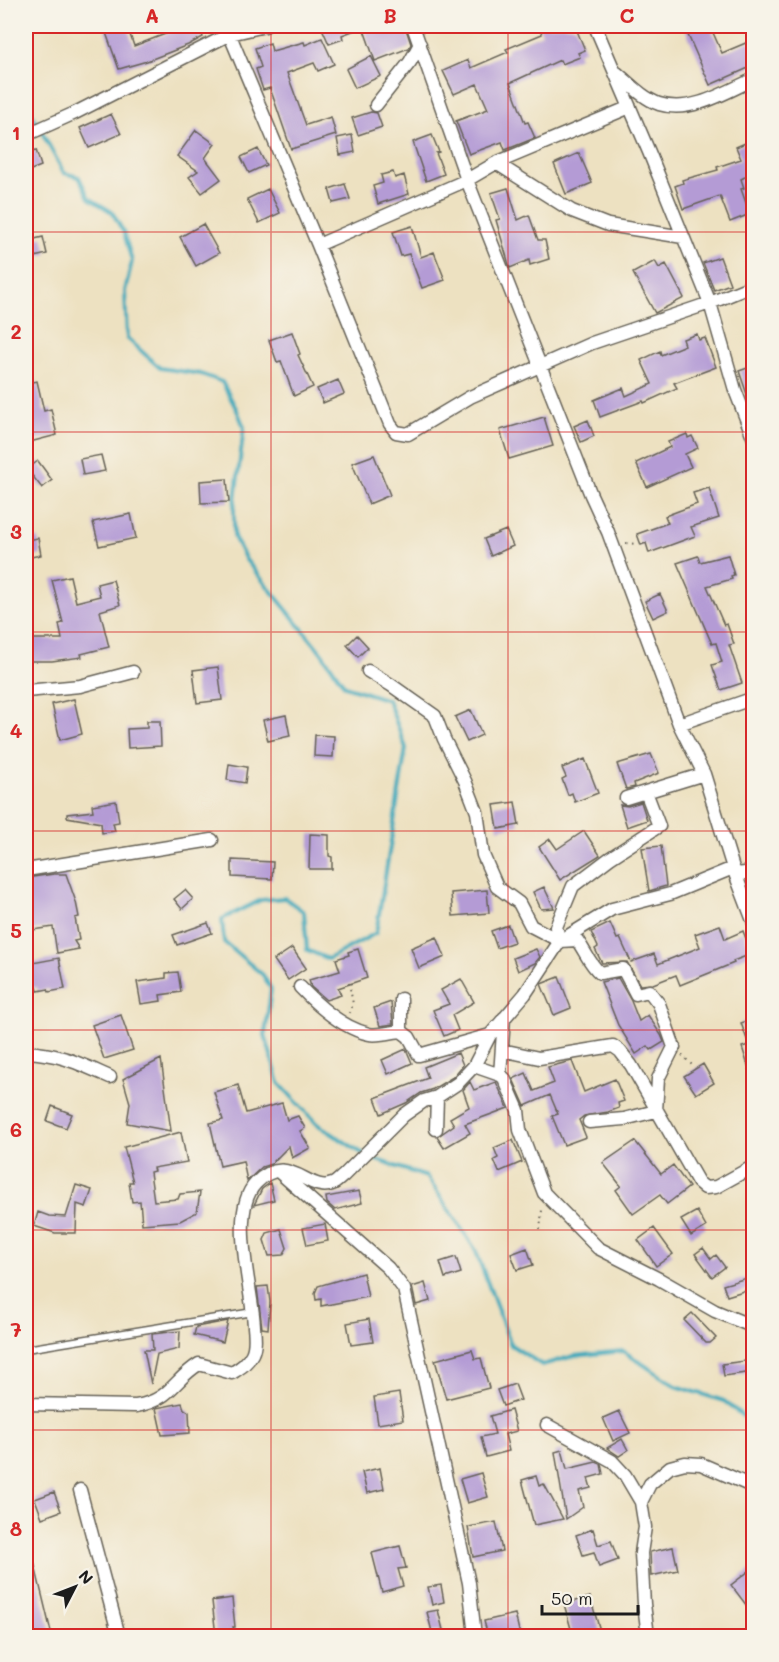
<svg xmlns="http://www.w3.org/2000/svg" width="779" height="1662" font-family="Mali,sans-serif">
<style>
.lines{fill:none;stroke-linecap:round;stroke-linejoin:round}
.stream{stroke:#3ca9bb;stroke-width:4}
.building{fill:#b49bd5}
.lane-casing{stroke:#656156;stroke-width:9}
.street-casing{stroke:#656156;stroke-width:15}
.path{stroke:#656156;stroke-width:2;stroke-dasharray:1.5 4.5;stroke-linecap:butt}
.lane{stroke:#fff;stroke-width:6}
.street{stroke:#fff;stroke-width:12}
.grid{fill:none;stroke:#d62828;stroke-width:1.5;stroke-opacity:0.55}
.neatline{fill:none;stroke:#d62828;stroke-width:2}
.grid-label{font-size:20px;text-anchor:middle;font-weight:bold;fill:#d62828}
</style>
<rect width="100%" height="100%" fill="#f7f3e8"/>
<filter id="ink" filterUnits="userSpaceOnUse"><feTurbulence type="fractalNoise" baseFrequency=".0167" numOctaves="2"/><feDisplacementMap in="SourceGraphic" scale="12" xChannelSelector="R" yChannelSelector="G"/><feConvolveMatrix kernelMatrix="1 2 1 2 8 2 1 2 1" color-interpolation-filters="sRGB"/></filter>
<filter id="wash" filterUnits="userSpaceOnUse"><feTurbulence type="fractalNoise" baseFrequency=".008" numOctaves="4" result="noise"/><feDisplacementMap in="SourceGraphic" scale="24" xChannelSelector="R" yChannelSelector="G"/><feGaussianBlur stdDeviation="1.35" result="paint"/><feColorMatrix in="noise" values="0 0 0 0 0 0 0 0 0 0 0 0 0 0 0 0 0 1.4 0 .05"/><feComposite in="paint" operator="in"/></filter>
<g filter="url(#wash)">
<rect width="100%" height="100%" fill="#ede1c1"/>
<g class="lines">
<path class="stream" d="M26 103 64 173 79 177 89 198 112 212 124 233 132 261 125 291 127 338 160 368 201 374 222 382 237 410 244 427 234 508V537L246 560 321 652 345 686 388 700 406 748 376 933 328 959 307 950 304 912 285 898 261 900 222 919 224 942 263 975 271 989 265 1035 279 1083 317 1124 368 1157 427 1177 475 1249 511 1345 542 1365 574 1356 623 1351 676 1386 724 1401 754 1425"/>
</g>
<g id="blocks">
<path class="building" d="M119 26H127L134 46 181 28 183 32 197 26H218V29L202 35 203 37 188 45 147 61 119 69 105 30Z
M321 26H405L411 44 409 48 375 61 363 27 342 35 343 39 329 44Z
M539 26H575L585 50 578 53 580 57 562 64 560 60 510 83 525 123 528 122 535 138 505 150 502 142 469 154 456 121 488 109 477 84 454 94 443 71 468 60 471 68 508 52 506 49 542 34Z
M684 26H710L722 53 753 40V66L710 85Z
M322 38 334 64 318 71 314 63 287 73 306 125 331 117 336 135 291 149 270 88 263 90 256 69 261 67 255 48 270 43 272 51 304 42 305 45Z
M371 56 381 76 355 88 346 69Z
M371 112 377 113 382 127 358 135 352 118Z
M111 114 121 134 89 148 80 128Z
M196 130 215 144 205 158 221 179 202 193 189 177 198 171 177 156Z
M352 135 355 152 340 155 337 138Z
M432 135 439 152 436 153 444 174 426 181 413 142Z
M750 141 753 148V173L741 179 744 188 741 189 750 214 730 222 720 196 683 209 675 186 683 183 682 180 718 170 717 167 741 159 736 147Z
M258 149 266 165 249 173 241 157Z
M36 150 41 166 26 172V154Z
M579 153 592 183 566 194 554 164Z
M393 172 395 178 404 175 409 194 378 204 373 186 383 183 381 175Z
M345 184 350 199 333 203 329 189Z
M508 188 518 220 529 215 538 240H545L549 259 530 265 529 260 510 268 496 220 500 219 491 193Z
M268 189 280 213 259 223 247 199Z
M203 224 219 253 196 266 180 237Z
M412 226 421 257 434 252 445 280 422 288 409 254 401 256 393 232Z
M43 237 47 254 26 259V241Z
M720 257 730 284 714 290 703 263Z
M655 261 659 268 666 264 684 298 655 313 633 273Z
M292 332 300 354 298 355 313 387 294 396 281 361 277 362 269 340Z
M697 334 699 340 705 338 716 367 674 383 677 388 644 403 643 401 600 417 594 400 623 388 626 396 652 384 641 360 660 351 661 355 685 345 683 339Z
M753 366V409H752L739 371Z
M338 380 344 394 323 403 317 389Z
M37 381 44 411 51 409 57 435 26 443V383Z
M544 417 553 446 509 459 500 430Z
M588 420 594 436 581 442 574 426Z
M687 434 688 438 692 436 698 448 685 454 691 467 647 487 636 463 670 447 668 442Z
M101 455 105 471 83 475 80 459Z
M374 455 390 495 369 504 352 463Z
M38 461 52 480 42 488 27 469Z
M227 479 229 502 201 503 200 481Z
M709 488 719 518 691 527 695 536 649 553 646 543 641 545 637 534 668 523 665 516 697 504 693 493Z
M131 514 136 538 99 546 93 522Z
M506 530 513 546 491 556 484 539Z
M38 538 41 555 26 558V540Z
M728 555 734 575 731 576 732 579 707 586 724 625 727 624 734 644 729 645 742 683 721 690 712 665 722 662 716 643 712 644 677 563 698 556 700 562Z
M70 576 76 602 100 596 97 584 113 580 120 605 100 611 109 647 81 654 82 657 52 661H30V639H62L59 624 63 623 52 580Z
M660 594 668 611 653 618 645 601Z
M357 635 368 647 358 657 347 645Z
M218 667 222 700 197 703 193 670Z
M74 699 82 734 60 740 52 704Z
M471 710 482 735 467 742 455 717Z
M286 715 290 736 268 741 263 720Z
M147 721H160L161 746 128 748 127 729 147 728Z
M315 735 334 736 333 757 314 756Z
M651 754 659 773 634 783 635 787 626 789 617 764Z
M585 759 598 793 575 802 572 793 568 795 562 779 566 777 562 768Z
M229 764 247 767 245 783 227 780Z
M116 801 119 822 113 823 115 831 102 833 101 823 67 817V814L93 811 92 805Z
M515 802 519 825 498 829 494 805Z
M641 802 647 820 627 827 620 805 628 806Z
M584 831 600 855 560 880 539 847 550 839 557 849Z
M310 834 329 835V856L332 857V869H309Z
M661 846 666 886 649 891 642 848Z
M232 860 273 862 272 879 232 877Z
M54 874H66L76 902 79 917 75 918 79 940 74 941 79 949 57 953 53 927 26 931V878Z
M544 887 554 908 541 909 533 892Z
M185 890 193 899 182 909 174 899Z
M487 890 489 913 453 916 451 893Z
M208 923 212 933 177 945 173 935Z
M610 923 617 939 620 938 631 962 654 954 658 964 700 947 695 934 720 925 725 939 743 931 752 954 733 961 734 963 680 985 676 975 653 984 640 985 627 962 602 963 595 949 598 947 591 932Z
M508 925 514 942 497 948 491 931Z
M437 937 445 957 419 968 411 948Z
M292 948 306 968 288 980 274 960Z
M358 949 367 978 338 988 341 995 326 1000 311 987 309 980 340 971 336 959 349 955 348 952Z
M536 949 540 957 535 963 518 971 513 958Z
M59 958 65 989 49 992 48 989 38 991 37 987 32 988 27 964Z
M178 972 181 992 160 995 161 1001 141 1004 137 982 166 978V973Z
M559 977 571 1008 554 1015 541 984Z
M618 978 631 1001 639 1021 648 1015 661 1035 664 1042 651 1050 648 1046 636 1054 618 1025 601 982Z
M461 979 474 1002 452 1015 458 1030 444 1036 433 1010 449 1004 441 990Z
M391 1002 393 1024 380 1026 374 1008Z
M121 1015 133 1050 104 1059 92 1025Z
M753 1019V1075H751L742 1047 749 1045 741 1023Z
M406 1049 412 1063 388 1074 382 1060Z
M458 1053 463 1065 453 1077 433 1089 421 1093 406 1103 381 1114 375 1098 428 1078 424 1067Z
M161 1059 171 1131 127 1123 130 1103 123 1079Z
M572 1061 584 1092 615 1079 624 1101 618 1103 619 1108 608 1112 584 1116 579 1120 586 1137 564 1145 552 1116 558 1114 550 1095 525 1106 513 1079 526 1073 534 1091 554 1083 548 1067Z
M703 1064 714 1083 696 1094 684 1076Z
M470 1082 474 1090 496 1082 508 1108 465 1124 470 1133 444 1148 437 1137 454 1125 450 1118 469 1107 463 1090Z
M238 1085 246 1113 282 1103 287 1120 298 1116 305 1128 300 1131 310 1148 292 1158 289 1146 271 1164 262 1167 247 1181 243 1161 220 1166 210 1123 223 1120 214 1092Z
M52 1106 72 1114 66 1128 47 1121Z
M181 1132 187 1162 153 1168 154 1171 150 1172 154 1201 178 1199 180 1194 200 1192 197 1212 180 1221 142 1224 140 1201 132 1202 129 1182H133L124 1147Z
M513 1140 522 1162 499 1172 494 1160 498 1158 494 1148Z
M635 1141 661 1174 673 1165 689 1187 667 1204 660 1195 633 1214 616 1190 621 1186 603 1163Z
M270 1183 274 1200 254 1205 262 1189Z
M76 1185 92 1190 86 1207 77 1204 76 1233H55L34 1226 38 1212 49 1216 66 1217Z
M359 1191 362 1203 335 1210 327 1203 326 1197Z
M697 1211 706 1227 691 1236 681 1220Z
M325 1224 328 1241 307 1245 303 1228Z
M654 1228 673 1254 656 1266 638 1240Z
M281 1229 287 1248 283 1255 269 1256 264 1240 267 1233Z
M527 1248 533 1265 517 1270 511 1254Z
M703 1248 711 1259 716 1255 725 1267 712 1277 695 1254Z
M456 1257 461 1273 445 1278 440 1262Z
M363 1273 368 1297 321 1306V1299L316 1300 315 1293 318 1286Z
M750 1277 753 1288 727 1296 723 1285Z
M425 1283 430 1301 416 1305 412 1287Z
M268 1286 270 1302 268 1329 262 1328 257 1287Z
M692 1313 716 1338 710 1343H706L684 1320Z
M369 1319 373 1342 351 1345 347 1323Z
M228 1321 223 1342 194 1335 196 1327Z
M180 1331 179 1349 157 1354 151 1384 144 1350H153L152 1334Z
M472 1350 475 1359 481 1358 489 1388 446 1399 435 1360Z
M753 1360V1372L724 1376 722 1364Z
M515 1384 521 1400 503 1406 497 1390Z
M399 1393 403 1420 378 1424 374 1397Z
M182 1403 184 1409 189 1412 190 1433 162 1435 156 1408Z
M511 1410 517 1431 505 1434 509 1451 486 1457 481 1437 495 1434 490 1416Z
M619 1411 630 1433 613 1441 603 1418Z
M622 1439 628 1450 619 1456 607 1448Z
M562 1450 567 1469 596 1462 601 1464 603 1474 588 1478 591 1488 579 1491 583 1507 566 1519 555 1452Z
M380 1468 384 1489 367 1493 362 1472Z
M481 1473 488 1497 467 1503 460 1479Z
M536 1476 539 1486 544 1484 563 1519 534 1525 522 1480Z
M54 1492 61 1511 42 1518 35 1499Z
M496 1522 502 1551 473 1557 468 1527Z
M593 1529 598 1545 611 1541 618 1560 599 1567 594 1552 583 1555 576 1535Z
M26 1541H29L52 1636H29L26 1622Z
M400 1546 406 1568 398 1569 403 1586 382 1592 372 1553Z
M673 1547 678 1570 651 1576 650 1552Z
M753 1568V1614L731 1585Z
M441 1585 444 1602 432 1605 428 1587Z
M590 1597 601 1634 591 1636H573L564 1604Z
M232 1598 235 1627H233L236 1636H216L212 1601Z
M438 1610 443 1630 432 1632 427 1612Z
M515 1614 520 1635 488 1636 484 1621Z"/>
</g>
</g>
<g filter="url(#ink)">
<use href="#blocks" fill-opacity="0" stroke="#656156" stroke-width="1.5"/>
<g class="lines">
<defs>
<path id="lane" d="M26 1349 253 1312"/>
<path id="street" d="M226 26 318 245 390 424 396 432 408 434 470 397 592 343 710 303 754 285
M413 26 467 180 591 495 608 532 679 724 704 774 733 868 754 923
M595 26 649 152 710 303 735 390 754 439
M617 73C630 84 643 98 659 104 691 114 726 92 754 79
M376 105 410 62 420 44
M26 135 75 113 230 34 265 26
M496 163 572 211 608 225 683 237
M318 245 467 180 496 163 630 107
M368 671 391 685 435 716 444 739 465 781 477 812 483 855 497 887 519 903 531 926 560 941 577 940C585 951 590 965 600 973L623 969 636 994 649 991 659 1004 674 1047 658 1079 656 1111 624 1119 589 1122
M26 691 80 686 133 672
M679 724 754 698
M626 798 704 774
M26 870 212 840
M736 874 754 872
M560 941 556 927 573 886 610 858 659 826 646 792
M300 987C318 1006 342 1028 369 1034 378 1036 392 1032 401 1031L409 1037 419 1055 490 1035
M401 1031V999
M502 1050 539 1058 613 1046 620 1051 631 1065 698 1182 705 1188 716 1187 754 1166
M26 1052C61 1054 78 1063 110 1077
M474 1066 500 1075 504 1078 518 1110 520 1130 544 1193 598 1248 659 1279 715 1311 754 1327
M500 1075 504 1018
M436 1129 437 1097
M278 1171 388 1268 404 1289 469 1583 475 1636
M26 1404 136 1406C171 1400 173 1380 199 1364L232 1373C240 1368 247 1364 252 1354 256 1346 255 1336 254 1327 253 1290 228 1212 256 1183 288 1150 309 1194 332 1184 336 1183 340 1178 343 1176L404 1115 424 1101 437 1097 458 1083 474 1066 490 1035 525 994 560 941 612 909 670 894 733 868
M547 1425 612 1461 625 1475 641 1502
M80 1490 119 1636
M648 1636 644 1604 641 1553 645 1527 641 1502 650 1484 670 1467 685 1463 701 1464 754 1487"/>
</defs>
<use href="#lane" class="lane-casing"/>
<use href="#street" class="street-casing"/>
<path class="path" d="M626 543 636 544
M349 983 353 1004 350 1013
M682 1055 695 1068
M540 1230 542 1210"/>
<use href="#lane" class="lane"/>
<use href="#street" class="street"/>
</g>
</g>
<path class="grid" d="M271 26V1636M508 26V1636M26 232H754M26 432H754M26 632H754M26 831H754M26 1030H754M26 1230H754M26 1430H754"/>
<rect width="779" height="1662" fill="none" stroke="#f7f3e8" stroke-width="66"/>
<g transform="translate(75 1587) rotate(48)" stroke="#f7f3e8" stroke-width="4.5" paint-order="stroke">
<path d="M0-4.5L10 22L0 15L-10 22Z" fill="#1c1c1c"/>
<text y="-9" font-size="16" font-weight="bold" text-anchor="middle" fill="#1c1c1c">N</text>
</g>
<path d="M542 1605v9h96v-9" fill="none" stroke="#1c1c1c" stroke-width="3"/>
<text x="551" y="1605" font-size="18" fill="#1c1c1c" stroke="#f7f3e8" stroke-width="4.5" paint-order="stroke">50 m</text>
<rect x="33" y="33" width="713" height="1596" class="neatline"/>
<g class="grid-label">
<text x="152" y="23">A</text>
<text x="390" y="23">B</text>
<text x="627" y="23">C</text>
<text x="16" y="140">1</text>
<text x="16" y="339">2</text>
<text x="16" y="539">3</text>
<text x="16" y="738">4</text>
<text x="16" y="938">5</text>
<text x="16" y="1137">6</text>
<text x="16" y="1337">7</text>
<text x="16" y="1536">8</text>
</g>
</svg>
